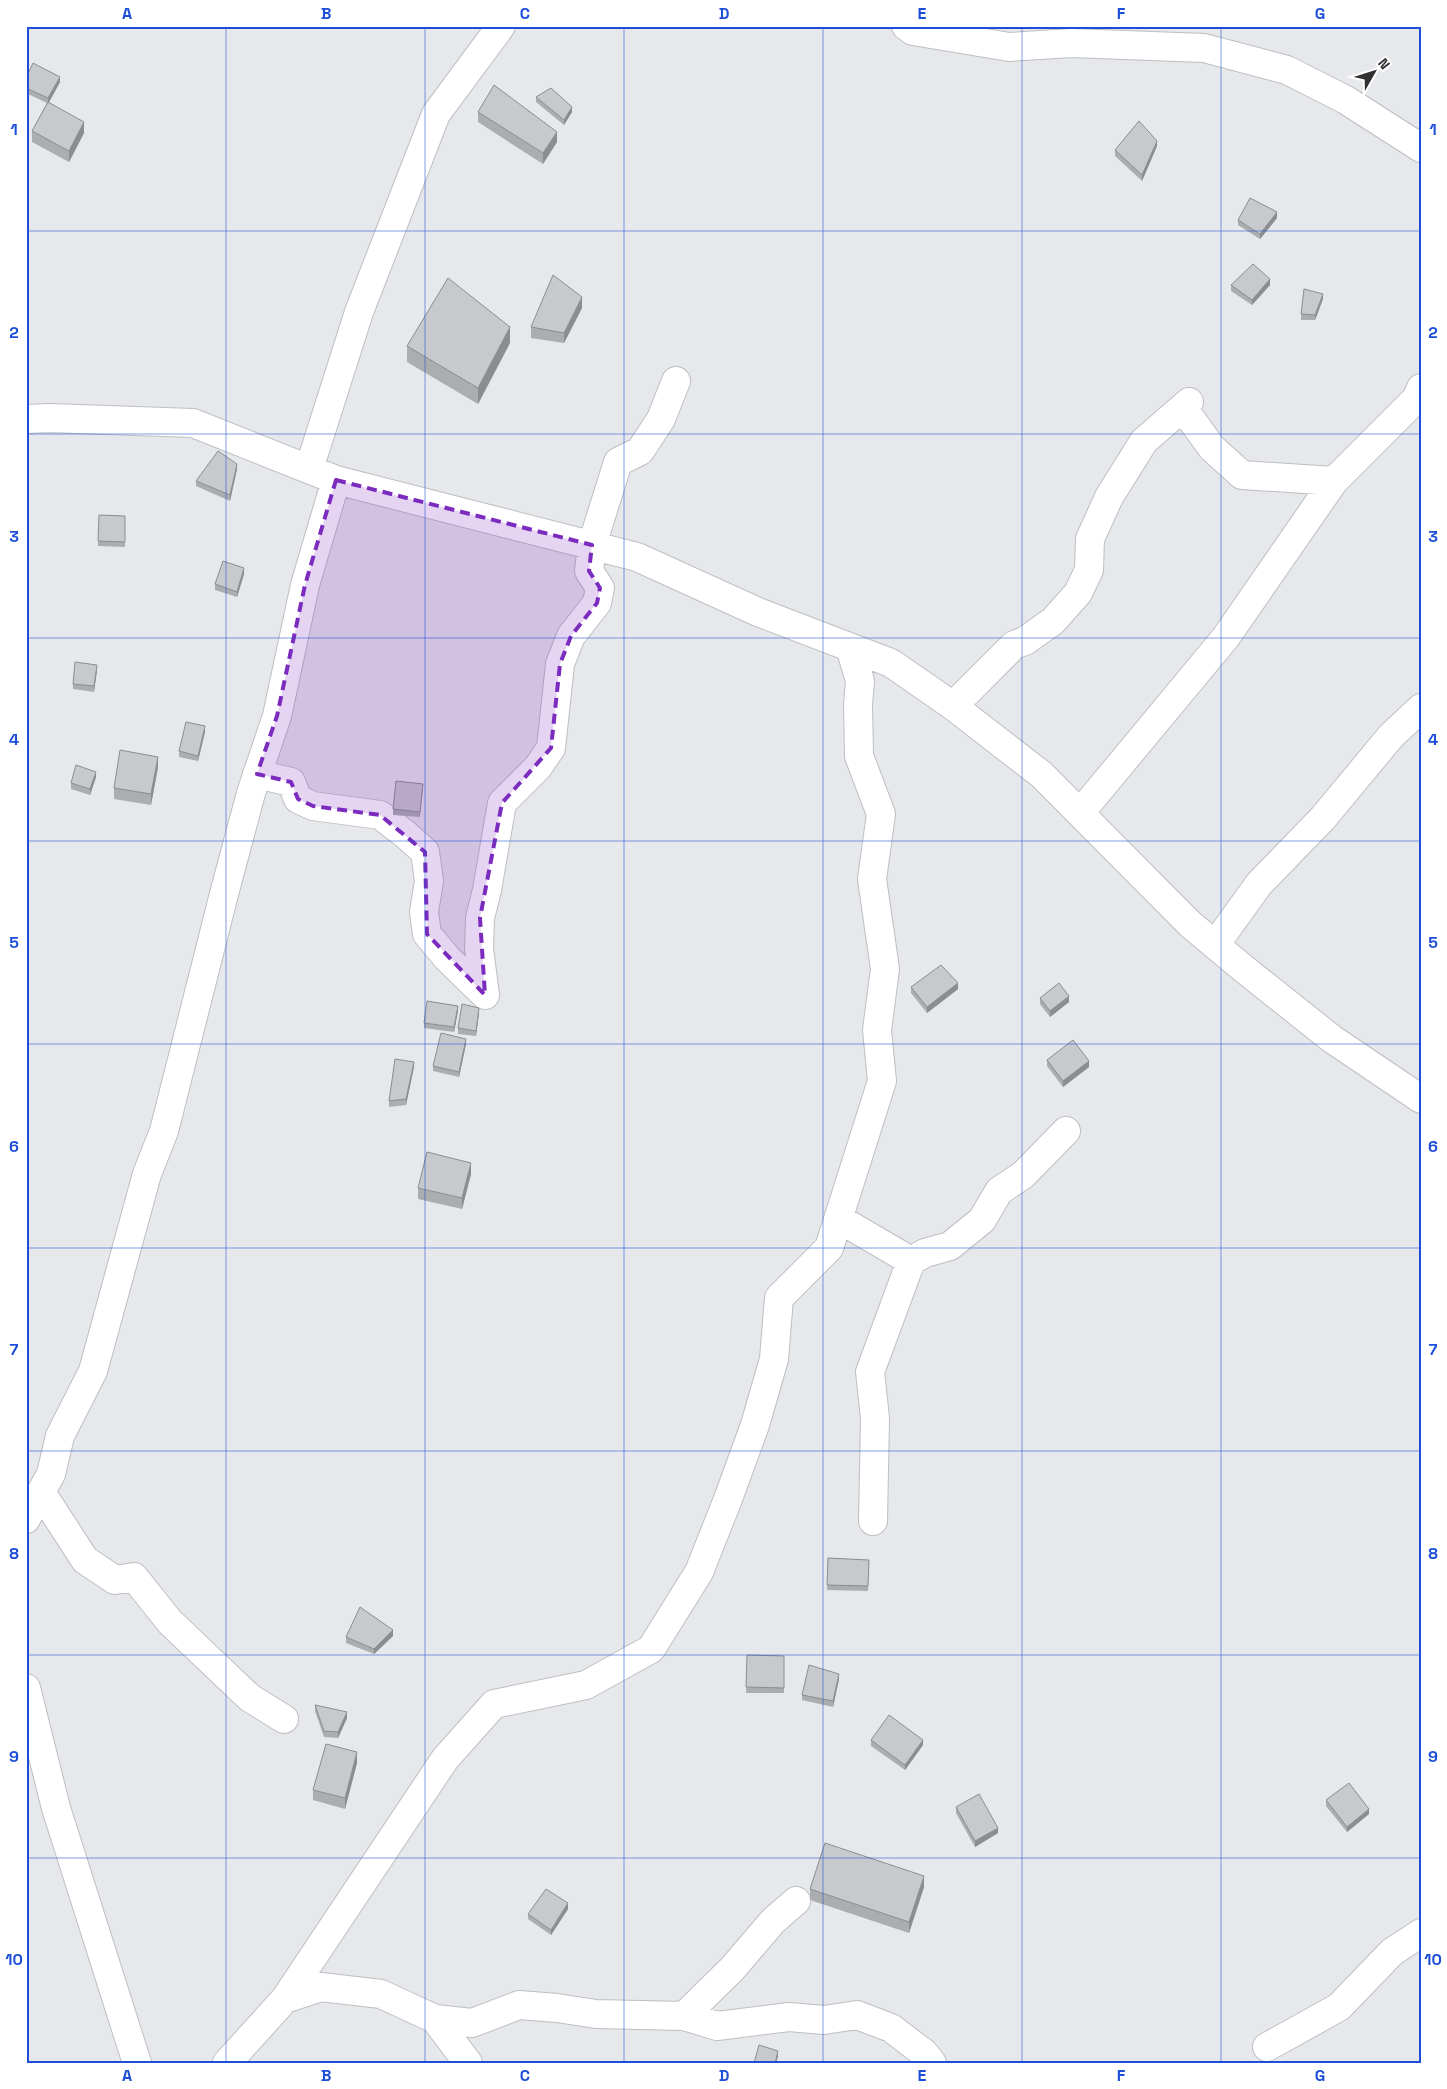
<svg xmlns="http://www.w3.org/2000/svg" width="1447" height="2089" font-family="'Space Grotesk',sans-serif">
<style>
.lines{fill:none;stroke-linecap:round;stroke-linejoin:round}
.minor-casing{stroke:#bdbfc2;stroke-width:30}
.minor{stroke:#fff;stroke-width:28}
.wall{fill:#abadaf}
.shaded-wall{fill:#8b8d8f}
.building{fill:#c7c9cc;stroke:#8b8d8f}
.marked{fill:#7b2cbf;fill-opacity:0.2;stroke:#7b2cbf;stroke-width:4;stroke-dasharray:10 6;stroke-linejoin:round}
.grid{fill:none;stroke:#1d4ed8;stroke-width:1;stroke-opacity:0.55}
.neatline{fill:none;stroke:#1d4ed8;stroke-width:2}
.grid-label{font-size:16px;text-anchor:middle;font-weight:bold;fill:#1d4ed8}
</style>
<rect width="100%" height="100%" fill="#e6e8eb"/>
<g class="lines">
<defs>
<path id="minor" d="M906 26 913 31 1009 47 1072 43 1204 48 1287 70 1346 100 1421 148
M1183 408 1212 448 1242 475 1334 481
M26 419 50 418 193 423 336 480 637 557 758 612 891 663 953 706 1042 775 1190 924 1244 969 1332 1039 1421 1099
M309 469 359 312 436 114 501 26
M953 706 1014 645 1025 641 1053 621 1078 593 1089 570 1090 539 1109 497 1144 441 1189 402
M257 774 291 782 298 799 313 806 380 815 405 834 425 852 429 881 424 912 427 934 447 958 485 995
M1080 813 1226 637 1334 481 1416 399 1421 388
M1215 945 1259 884 1323 818 1391 736 1421 708
M485 995 479 949 480 918 487 890 502 803 538 767 551 748 560 664 571 636 597 603 600 588 589 571 592 545 618 462 640 451 661 419 676 381
M839 1219 911 1261 925 1253 950 1246 982 1220 999 1191 1023 1175 1066 1131
M41 1492 85 1560 115 1580 134 1577 170 1622 250 1698 284 1719
M26 1519 51 1474 60 1436 93 1371 147 1174 164 1131 224 894 251 793 277 716 305 585 336 480
M873 1521 875 1418 870 1372 911 1261
M26 1688 56 1808 137 2063
M285 1999 445 1759 494 1704 586 1685 651 1649 699 1572 728 1499 755 1425 774 1359 779 1298 829 1248 882 1081 877 1030 885 969 872 879 881 814 859 756 858 705 860 681 850 647
M684 2016 732 1969 773 1921 796 1901
M435 2019 468 2063
M1267 2047 1339 2007 1392 1952 1421 1933
M227 2063 285 1999 321 1987 381 1994 435 2019 472 2023 519 2005 557 2008 596 2014 684 2016 717 2026 789 2017 824 2020 857 2015 891 2028 924 2053 932 2063"/>
</defs>
<use href="#minor" class="minor-casing"/>
<use href="#minor" class="minor"/>
</g>
<path class="wall" d="M26 78 60 82 49 102 84 133 69 162 32 142V131L47 103 26 93Z
M536 97 572 112 564 125 536 102Z
M478 112 557 142 543 164 478 122Z
M1157 146 1142 181 1115 156V150Z
M1277 218 1260 239 1238 225V220Z
M1231 285H1270L1252 305 1231 291Z
M1323 299 1315 320H1301V314Z
M582 308 564 343 531 338V327Z
M510 343 478 404 407 362V346Z
M237 469 230 501 196 486V481Z
M99 515 125 516V547L98 546Z
M244 574 237 597 215 590V584Z
M97 670 94 692 73 689V684Z
M205 732 198 761 179 757V751Z
M158 767 151 805 114 799V788Z
M96 777 90 795 71 789V783Z
M423 789 420 817 393 815V809Z
M911 987 958 989 927 1013 911 993Z
M1040 998 1069 1002 1050 1017 1040 1004Z
M458 1011 454 1032 424 1028V1023Z
M479 1013 476 1036 458 1034V1028Z
M466 1044 459 1077 433 1071V1066Z
M1047 1060 1089 1067 1063 1087 1047 1066Z
M414 1067 406 1105 389 1107V1101Z
M471 1174 462 1209 418 1199V1188Z
M828 1558 869 1560 868 1591 827 1590Z
M393 1636 374 1654 346 1643V1637Z
M747 1655 784 1656V1693H746Z
M839 1679 833 1707 802 1700V1695Z
M315 1705 347 1718 338 1738 324 1737 315 1711Z
M871 1740 923 1745 905 1770 871 1746Z
M357 1763 345 1809 313 1800V1790Z
M1326 1800 1369 1814 1347 1832 1326 1806Z
M956 1807 998 1833 975 1847 956 1813Z
M924 1887 909 1933 810 1900V1889Z
M568 1909 551 1935 528 1919V1914Z"/>
<path class="shaded-wall" d="M60 77V82L48 104V98Z
M572 107V112L564 125V120Z
M84 122V133L69 162V151Z
M557 132V142L543 164V153Z
M1157 141V146L1142 181V175Z
M1277 212V218L1260 239V234Z
M1270 279V285L1252 305V300Z
M1323 294V299L1315 320V315Z
M582 297V308L564 343V333Z
M510 327V343L478 404V388Z
M237 464V469L230 501V495Z
M244 568V574L237 597V592Z
M97 665V670L94 692V686Z
M205 726V732L198 761V756Z
M158 757V767L151 805V794Z
M96 772V777L90 795V789Z
M958 983V989L927 1013V1007Z
M1069 996V1002L1050 1017V1011Z
M458 1006V1011L454 1032V1027Z
M479 1008V1013L476 1036V1031Z
M466 1039V1044L459 1077V1072Z
M1089 1061V1067L1063 1087V1081Z
M414 1062V1067L406 1105V1099Z
M471 1163V1174L462 1209V1198Z
M393 1630V1636L374 1654V1649Z
M839 1674V1679L833 1707V1701Z
M347 1712V1718L338 1738V1732Z
M923 1740V1745L905 1770V1765Z
M357 1752V1763L345 1809V1798Z
M1369 1809V1814L1347 1832V1827Z
M998 1828V1833L975 1847V1841Z
M924 1876V1887L909 1933V1922Z
M568 1903V1909L551 1935V1930Z
M778 2051V2057L776 2063H775Z"/>
<path class="building" d="M33 63 60 77 48 98 26 88V78Z
M494 85 557 132 543 153 478 112Z
M551 88 572 107 564 120 536 97Z
M48 102 84 122 69 151 32 131Z
M1139 121 1157 141 1142 175 1115 150Z
M1250 198 1277 212 1260 234 1238 220Z
M1253 264 1270 279 1252 300 1231 285Z
M553 275 582 297 564 333 531 327Z
M448 278 510 327 478 388 407 346Z
M1304 289 1323 294 1315 315 1301 314Z
M218 451 237 464 230 495 196 481Z
M99 515 125 516V542L98 541Z
M223 561 244 568 237 592 215 584Z
M75 662 97 665 94 686 73 684Z
M186 722 205 726 198 756 179 751Z
M120 750 158 757 151 794 114 788Z
M76 765 96 772 90 789 71 783Z
M396 781 423 784 420 812 393 809Z
M941 965 958 983 927 1007 911 987Z
M1059 983 1069 996 1050 1011 1040 998Z
M427 1001 458 1006 454 1027 424 1023Z
M462 1004 479 1008 476 1031 458 1028Z
M441 1033 466 1039 459 1072 433 1066Z
M1073 1040 1089 1061 1063 1081 1047 1060Z
M395 1059 414 1062 406 1099 389 1101Z
M427 1152 471 1163 462 1198 418 1188Z
M828 1558 869 1560 868 1586 827 1585Z
M360 1607 393 1630 374 1649 346 1637Z
M747 1655 784 1656V1688L746 1687Z
M809 1665 839 1674 833 1701 802 1695Z
M315 1705 347 1712 338 1732 324 1731Z
M889 1715 923 1740 905 1765 871 1740Z
M326 1744 357 1752 345 1798 313 1790Z
M1349 1783 1369 1809 1347 1827 1326 1800Z
M979 1794 998 1828 975 1841 956 1807Z
M825 1843 924 1876 909 1922 810 1889Z
M546 1889 568 1903 551 1930 528 1914Z
M759 2045 778 2051 775 2063H754Z"/>
<path class="marked" d="M336 480 592 545 589 571 600 588 597 603 571 636 560 664 551 748 502 803 480 918 485 995 427 934 425 852 380 815 313 806 298 799 291 782 257 774 277 716 305 585Z"/>
<path class="grid" d="M226 26V2063M425 26V2063M624 26V2063M823 26V2063M1022 26V2063M1221 26V2063M26 231H1421M26 434H1421M26 638H1421M26 841H1421M26 1044H1421M26 1248H1421M26 1451H1421M26 1655H1421M26 1858H1421"/>
<rect width="1447" height="2089" fill="none" stroke="#ffffff" stroke-width="55"/>
<g transform="translate(1374 72) rotate(51)" stroke="#ffffff" stroke-width="4" paint-order="stroke">
<path d="M0-4L9 19L0 12L-9 19Z" fill="#313133"/>
<text y="-8" font-size="14" font-weight="bold" text-anchor="middle" fill="#313133">N</text>
</g>
<rect x="28" y="28" width="1392" height="2034" class="neatline"/>
<g class="grid-label">
<text x="127" y="19">A</text>
<text x="326" y="19">B</text>
<text x="525" y="19">C</text>
<text x="724" y="19">D</text>
<text x="922" y="19">E</text>
<text x="1121" y="19">F</text>
<text x="1320" y="19">G</text>
<text x="14" y="135">1</text>
<text x="1433" y="135">1</text>
<text x="14" y="338">2</text>
<text x="1433" y="338">2</text>
<text x="14" y="542">3</text>
<text x="1433" y="542">3</text>
<text x="14" y="745">4</text>
<text x="1433" y="745">4</text>
<text x="14" y="948">5</text>
<text x="1433" y="948">5</text>
<text x="14" y="1152">6</text>
<text x="1433" y="1152">6</text>
<text x="14" y="1355">7</text>
<text x="1433" y="1355">7</text>
<text x="14" y="1559">8</text>
<text x="1433" y="1559">8</text>
<text x="14" y="1762">9</text>
<text x="1433" y="1762">9</text>
<text x="14" y="1965">10</text>
<text x="1433" y="1965">10</text>
<text x="127" y="2081">A</text>
<text x="326" y="2081">B</text>
<text x="525" y="2081">C</text>
<text x="724" y="2081">D</text>
<text x="922" y="2081">E</text>
<text x="1121" y="2081">F</text>
<text x="1320" y="2081">G</text>
</g>
</svg>
